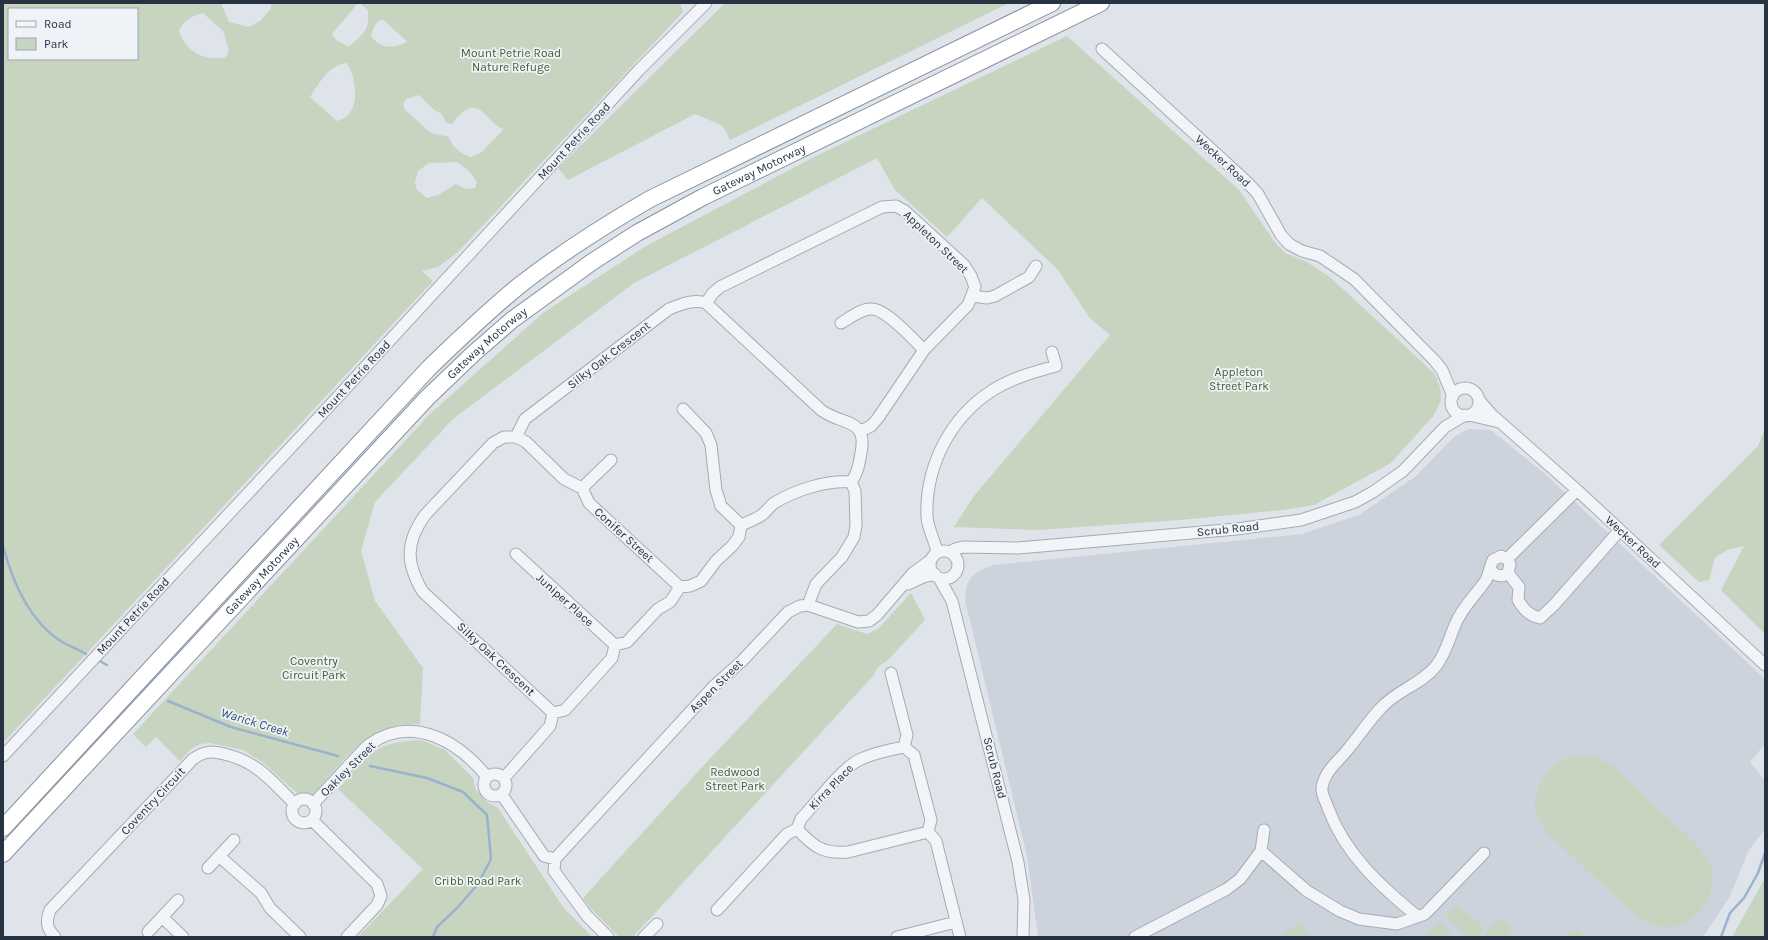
<svg xmlns="http://www.w3.org/2000/svg" width="1768" height="940" font-family="Karla,sans-serif">
<style>
.built{fill:#cdd3dc}
.green{fill:#c6d4c0;fill-rule:evenodd}
.lines{fill:none;stroke-linecap:round;stroke-linejoin:round}
.stream{stroke:#98b3cd;stroke-width:2.5}
.minor-casing{stroke:#a4abb4;stroke-width:13}
.highway-casing{stroke:#8691a2;stroke-width:18}
.minor{stroke:#f3f4f8;stroke-width:11}
.highway{stroke:#fff;stroke-width:16}
.labels{text-anchor:middle;dominant-baseline:central;stroke-width:3.5;stroke-linejoin:round;paint-order:stroke}
.park-label{font-size:12px;fill:#3d5f33;stroke:#eff3f7}
.street-label{font-size:12px;fill:#273242;stroke:#eff3f7}
.water-label{font-size:13px;font-style:italic;fill:#2e5279;stroke:#eff3f7}
</style>
<rect width="100%" height="100%" fill="#dfe4ea"/>
<path class="built" d="M1469 429 1491 430 1545 474 1765 679V744L1750 762 1765 781V829L1749 850 1729 898 1703 937H1038L1027 856 965 600 966 588 970 578 977 572 993 565 1302 534 1359 515 1416 476 1455 436Z"/>
<path class="green" d="M3 3H221L229 22 249 27 260 21 271 9V3H358L332 34 336 40 349 47C363 34 370 30 368 10L359 3H680L683 12 457 253 438 267 422 271 433 281 3 743ZM9 9H137V59H9ZM203 13 223 31 229 50 226 57C205 62 184 51 179 30 184 20 192 16 203 13ZM382 19 407 41V42C393 49 380 49 371 36 373 29 375 22 382 19ZM347 63C355 75 360 103 348 115 345 118 340 120 337 121L310 97C319 84 329 64 347 63ZM419 95 434 110 442 114 446 123 452 124C479 87 485 124 504 129L482 152 471 157C460 153 453 149 449 137L431 133 405 110 403 105 406 99ZM457 162 469 171 477 182 475 188 466 189 456 184 438 195 427 198 417 190 415 182 418 171 429 163Z
M725 3H1009L730 140 723 126 695 114 568 180 558 168Z
M1067 36 1239 190 1274 241 1285 253 1305 261 1330 277 1435 374 1440 387 1441 401 1433 416 1391 463 1314 505 1283 510 1180 520 1038 530 954 527 974 496 1110 335 1090 318 1058 270 982 198 947 237 895 190 877 158 634 283 453 419 375 502 361 551 375 601 423 668 420 724C365 725 348 757 313 794L299 795 262 762 243 750 210 743 200 744 190 750 180 761 156 737 146 747 133 734 430 414 543 313 646 246 816 156Z
M1765 428V634L1721 590 1744 546 1727 550 1715 558 1709 580 1699 582 1659 545 1758 446Z
M911 593 925 620 888 660 878 667 874 675 633 937H620L617 935 591 909 583 898 704 765 837 624 867 634 879 628Z
M421 740 445 750 473 778 476 790 487 802 498 808 563 907 592 937H358L423 869 338 789C369 755 373 742 421 740Z
M1580 755 1597 758 1614 767 1698 846C1701 851 1706 856 1709 861 1722 890 1698 929 1665 927 1653 926 1644 921 1634 914L1550 836 1539 821 1534 803 1539 785 1548 770 1563 759Z
M1765 878V937H1732Z
M1456 904 1459 905 1483 927V931L1477 937H1467L1447 918V914Z
M1500 918 1512 928V931L1507 937H1482Z
M1439 921 1452 934 1449 937H1424Z
M1300 923 1310 937H1279Z
M1579 929 1584 937H1562Z"/>
<g class="lines">
<path class="stream" d="M3 546C12 580 28 619 59 640 67 645 77 649 86 654
M98 660 107 665
M168 701 231 727 338 756
M370 766 427 778 463 792 487 815 491 859 478 884 457 908 437 927 433 937
M1721 937 1730 913 1744 898 1758 873 1765 853"/>
<defs>
<path id="minor" d="M1102 49 1247 182 1258 194 1281 235 1289 244 1302 251 1320 256 1354 279 1435 361 1442 370 1453 396
M973 296 987 298 995 296 1029 277 1036 266
M706 303 713 293 720 287 882 207 896 206 905 211 964 265 971 276 975 287 968 305 924 350 878 418 871 426 861 431
M841 323C850 318 862 308 872 309 886 309 914 340 924 350
M1451 402a14 14 0 1 1 28 0a14 14 0 1 1-28 0Z
M1479 400 1491 414 1577 490 1765 665
M683 409 706 433 711 445 716 490 721 506 741 525
M1469 415 1499 422
M516 437 526 442 564 479 582 488 589 503 680 587
M582 488 611 460
M930 565a14 14 0 1 1 28 0a14 14 0 1 1-28 0Z
M937 552C935 541 928 529 927 517 925 467 950 417 993 390 1012 378 1034 372 1056 366L1052 352
M950 552 955 549 963 547 1018 548 1237 529 1301 520 1355 502 1373 492 1403 471 1445 427 1465 415
M516 554 615 645
M1507 559 1577 490
M1508 573 1519 587 1518 600C1524 610 1529 615 1540 618L1554 605 1620 530
M939 578 952 601 1018 862 1024 900 1023 937
M908 584 923 577 935 574
M891 673 907 735 904 747
M553 713 423 592C406 564 405 543 425 515L493 443 504 437H516L525 419 669 309C682 304 693 299 706 303L821 410C842 426 868 417 861 453 859 464 858 473 851 482L855 491 856 525 854 537 842 557 816 584 808 605
M3 756 321 415 639 70 706 3
M484 785a11 11 0 1 1 22 0a11 11 0 1 1-22 0Z
M504 778 550 726 553 713 565 710 612 658 615 645 627 642 658 609 670 602 680 587 690 586 701 581 716 561 732 546 739 537 741 525C748 522 757 519 763 514 767 511 770 506 774 503 796 490 826 480 851 482
M502 795 544 856 555 859 554 871 587 916 608 937
M292 811a12 12 0 1 1 24 0a12 12 0 1 1-24 0Z
M313 804C326 790 338 777 351 763 357 757 363 749 370 744 413 714 459 742 487 777
M312 820 377 884 381 896 377 905 347 937
M797 829C814 847 823 854 848 852L928 832
M1261 851 1307 891 1340 911 1359 919 1397 924 1425 914 1484 853
M219 856 261 893 270 908 300 937
M555 859 715 685 742 661 788 612 800 606 808 605 858 622 869 621 877 615 913 573 931 560
M208 868 234 840
M717 910 787 834 797 829 801 819C816 803 841 769 859 760 873 753 889 750 904 747L914 755 931 820 928 832 936 841 960 937
M1417 916C1380 886 1345 854 1328 808 1326 802 1321 793 1322 788 1324 771 1340 760 1349 748 1360 735 1369 720 1381 708 1397 690 1422 684 1436 666 1446 653 1449 639 1455 625 1462 607 1476 595 1486 580 1490 573 1489 567 1493 560L1501 556 1507 559 1510 564 1508 573C1502 578 1495 576 1491 570
M162 917 183 937
M148 932 178 900
M55 937C46 928 46 921 50 910L193 759C206 750 213 751 228 755 259 763 273 783 295 804
M644 937 657 924
M897 937 956 922
M1135 937 1227 889 1240 879 1261 851 1264 830"/>
<g id="highway">
<path d="M3 828 429 368C459 339 488 311 520 285 561 253 605 225 650 199L1052 3"/>
<path id="s1" d="M3 854 427 398 474 353 512 320 592 262 637 233 703 197 1101 3"/>
</g>
</defs>
<use href="#minor" class="minor-casing"/>
<use href="#highway" class="highway-casing"/>
<use href="#minor" class="minor"/>
<use href="#highway" class="highway"/>
</g>
<g class="labels">
<g class="park-label">
<text x="511" y="53">Mount Petrie Road<tspan x="511" dy="14">Nature Refuge</tspan></text>
<text x="1239" y="372">Appleton<tspan x="1239" dy="14">Street Park</tspan></text>
<text x="314" y="661">Coventry<tspan x="314" dy="14">Circuit Park</tspan></text>
<text x="735" y="772">Redwood<tspan x="735" dy="14">Street Park</tspan></text>
<text x="478" y="881">Cribb Road Park</text>
</g>
<g class="street-label">
<text transform="translate(574 141) rotate(-47)">Mount Petrie Road</text>
<text transform="translate(1223 161) rotate(43)">Wecker Road</text>
<text stroke="none"><textPath href="#s1" startOffset="1028">Gateway Motorway</textPath></text>
<text transform="translate(936 242) rotate(44)">Appleton Street</text>
<text stroke="none"><textPath href="#s1" startOffset="704">Gateway Motorway</textPath></text>
<text transform="translate(609 355) rotate(-38)">Silky Oak Crescent</text>
<text transform="translate(354 379) rotate(-47)">Mount Petrie Road</text>
<text transform="translate(1228 529) rotate(-6)">Scrub Road</text>
<text transform="translate(624 535) rotate(42)">Conifer Street</text>
<text transform="translate(1633 542) rotate(43)">Wecker Road</text>
<text stroke="none"><textPath href="#s1" startOffset="380">Gateway Motorway</textPath></text>
<text transform="translate(565 600) rotate(42)">Juniper Place</text>
<text transform="translate(133 616) rotate(-47)">Mount Petrie Road</text>
<text transform="translate(496 659) rotate(43)">Silky Oak Crescent</text>
<text transform="translate(716 686) rotate(-45)">Aspen Street</text>
<text transform="translate(995 768) rotate(76)">Scrub Road</text>
<text transform="translate(348 769) rotate(-45)">Oakley Street</text>
<text transform="translate(831 787) rotate(-46)">Kirra Place</text>
<text transform="translate(153 801) rotate(-47)">Coventry Circuit</text>
</g>
<g class="water-label">
<text transform="translate(255 722) rotate(17)">Warick Creek</text>
</g>
</g>
<rect width="1768" height="940" fill="none" stroke="#273242" stroke-width="8"/>
<rect x="8" y="8" width="130" height="52" fill="#eff3f7" stroke="#9fa6af"/>
<rect x="16" y="21" width="20" height="6" fill="#f3f4f8" stroke="#9fa6af"/>
<text x="44" y="28" font-size="12" fill="#273242">Road</text>
<rect x="16" y="38" width="20" height="12" fill="#c6d4c0" stroke="#9fa6af"/>
<text x="44" y="48" font-size="12" fill="#273242">Park</text>
</svg>
